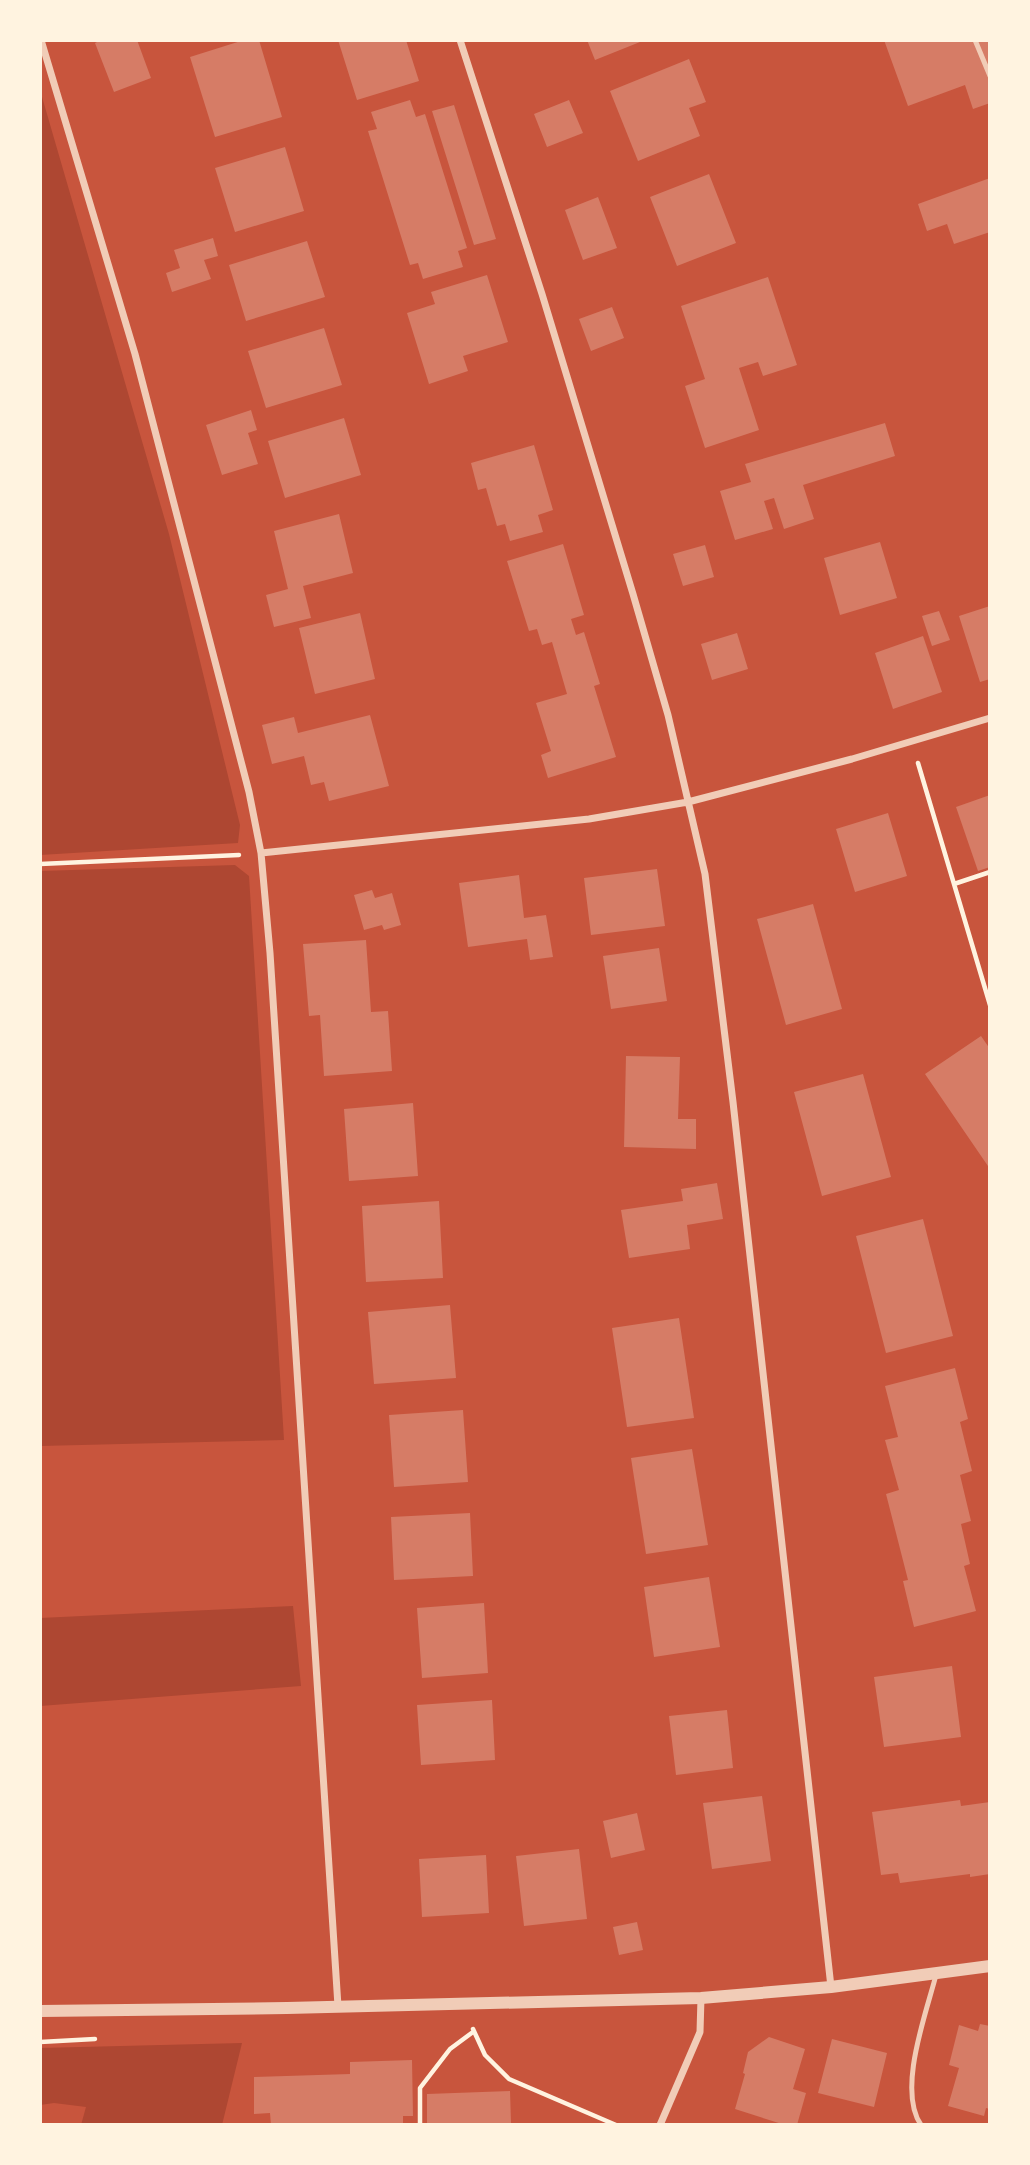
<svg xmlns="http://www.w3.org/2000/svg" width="1030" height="2165" font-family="Overpass,sans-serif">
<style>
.green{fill:#ae4732}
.building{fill:#d67c66}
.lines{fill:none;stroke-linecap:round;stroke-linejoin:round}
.path{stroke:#fff3e0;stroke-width:4.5}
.service{stroke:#f1ccb7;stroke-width:5}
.minor{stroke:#f1ccb7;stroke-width:7}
.tertiary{stroke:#f1ccb7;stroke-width:12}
</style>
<rect width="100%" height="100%" fill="#c8553d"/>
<path class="green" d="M40 90 169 534 240 825 238 843 40 855Z
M235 865 249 876 284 1440 40 1446V871Z
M293 1606 301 1686 40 1706V1618Z
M242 2043 222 2125H81L86 2107 54 2103 40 2105V2048Z"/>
<path class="building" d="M101 40H137L151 78 114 92 95 43Z
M244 40H259L282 117 215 137 190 57Z
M338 40H406L419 81 357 100Z
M587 40H645L595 60Z
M884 40H990V103L973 109 965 85 908 106Z
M689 59 706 102 689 108 700 136 638 161 610 91Z
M410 100 416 117 425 114 467 248 458 251 463 267 423 279 418 263 410 265 368 131 377 129 371 112Z
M569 100 583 133 547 147 534 114Z
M454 105 496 239 474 245 432 111Z
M285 147 304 211 235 232 215 168Z
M709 174 736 243 677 266 650 197Z
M990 178V232L954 244 947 224 927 231 918 204Z
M598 197 617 248 583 260 565 210Z
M213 238 218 256 204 260 211 279 172 292 166 273 180 268 174 250Z
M307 241 325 297 246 321 229 265Z
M487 275 508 342 463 356 468 371 429 384 407 313 435 304 431 292Z
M768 277 797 365 763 376 758 362 739 368 759 430 705 448 685 386 705 379 681 306Z
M612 307 624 338 591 351 579 319Z
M324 328 342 385 266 408 248 351Z
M251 410 257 430 248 433 258 464 222 475 206 425Z
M344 418 361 475 285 498 268 441Z
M885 423 895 456 803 485 814 519 784 529 774 498 764 501 773 529 735 540 720 491 751 482 745 464Z
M534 445 553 510 538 515 543 532 510 541 505 524 497 526 486 488 478 490 471 463Z
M339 514 353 573 303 586 311 618 274 627 266 595 288 589 274 531Z
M880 542 897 598 840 615 824 558Z
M563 544 584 615 571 619 576 635 584 632 600 684 594 686 616 757 548 778 541 755 551 751 536 703 567 694 552 642 542 645 537 629 529 631 507 561Z
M705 545 714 577 683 586 673 554Z
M990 606V679L980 682 959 616Z
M939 611 950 640 932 646 922 616Z
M360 613 375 679 315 694 299 628Z
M737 633 748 669 712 680 701 644Z
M923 636 942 692 893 709 875 653Z
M370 715 389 786 329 801 324 782 311 785 304 756 272 764 262 725 294 717 298 733Z
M990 795V867L978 871 956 807Z
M888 813 907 876 855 892 836 829Z
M657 869 665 926 591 935 584 878Z
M519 875 524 918 546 915 553 957 530 960 527 939 468 947 459 883Z
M372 890 375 898 392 893 401 925 384 930 382 925 364 930 354 895Z
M813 904 842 1009 786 1025 757 919Z
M366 940 371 1012 388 1011 392 1071 324 1076 320 1015 309 1016 303 944Z
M659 948 667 1001 611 1009 603 956Z
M981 1036 990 1049V1169L925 1074Z
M626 1056 680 1057 678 1119H696V1149L624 1147Z
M863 1074 891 1177 822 1196 794 1092Z
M413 1103 418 1176 349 1181 344 1109Z
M717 1183 723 1219 687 1225 690 1249 629 1258 621 1210 683 1201 681 1189Z
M439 1201 443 1278 366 1282 362 1206Z
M923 1219 953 1336 886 1353 856 1236Z
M450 1305 456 1378 374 1384 368 1312Z
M679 1318 694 1418 627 1427 612 1328Z
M955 1368 968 1419 960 1422 972 1471 960 1475 971 1521 961 1524 970 1564 964 1566 976 1611 914 1627 903 1581 908 1580 886 1494 899 1490 885 1440 898 1437 885 1386Z
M463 1410 468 1482 394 1487 389 1415Z
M692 1449 708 1545 646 1554 631 1458Z
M470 1513 473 1576 394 1580 391 1517Z
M709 1577 720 1647 654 1657 644 1587Z
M484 1603 488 1673 422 1678 417 1608Z
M952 1666 961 1737 884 1747 874 1677Z
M492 1700 495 1760 421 1765 417 1705Z
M727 1710 733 1768 676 1775 669 1716Z
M762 1796 771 1861 712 1869 703 1803Z
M960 1800 961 1806 990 1802V1874L970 1877V1874L900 1883 898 1873 881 1875 872 1812Z
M637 1813 645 1850 611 1858 603 1821Z
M579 1849 587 1919 524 1926 516 1856Z
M486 1855 489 1913 422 1917 419 1859Z
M637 1922 643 1950 619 1955 613 1927Z
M980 2024 990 2026V2109L986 2108 984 2116 948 2106 959 2068 949 2065 959 2025 978 2031Z
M769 2037 805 2049 793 2089 806 2093 797 2125H785L735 2109 745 2074 743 2073 748 2052Z
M832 2039 887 2053 874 2107 818 2093Z
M412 2060 413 2116H403V2125H271L270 2113 254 2114V2077L350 2074V2062Z
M510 2091 511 2123H500V2125H427V2094Z"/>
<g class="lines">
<path class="path" d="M918 763 990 1005
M40 864 239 855
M954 884 990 872
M473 2029 485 2055 509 2079 616 2125
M40 2042 95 2039
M420 2125V2088L450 2049 473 2032"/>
<path class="service" d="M975 40 990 76
M921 2125C897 2090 926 2014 936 1975"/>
<path class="minor" d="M41 40 135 354 249 792 261 853 270 953 338 2006
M460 40 542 294 633 594 668 715 705 874 733 1102 831 1987
M261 853 589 819 688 802 852 759 990 718
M660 2125 700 2032 701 1998"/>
<path class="tertiary" d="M40 2011 287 2008 701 1998 831 1987 990 1966"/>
</g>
<rect width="1030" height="2165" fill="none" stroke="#fff3e0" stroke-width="84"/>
</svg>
